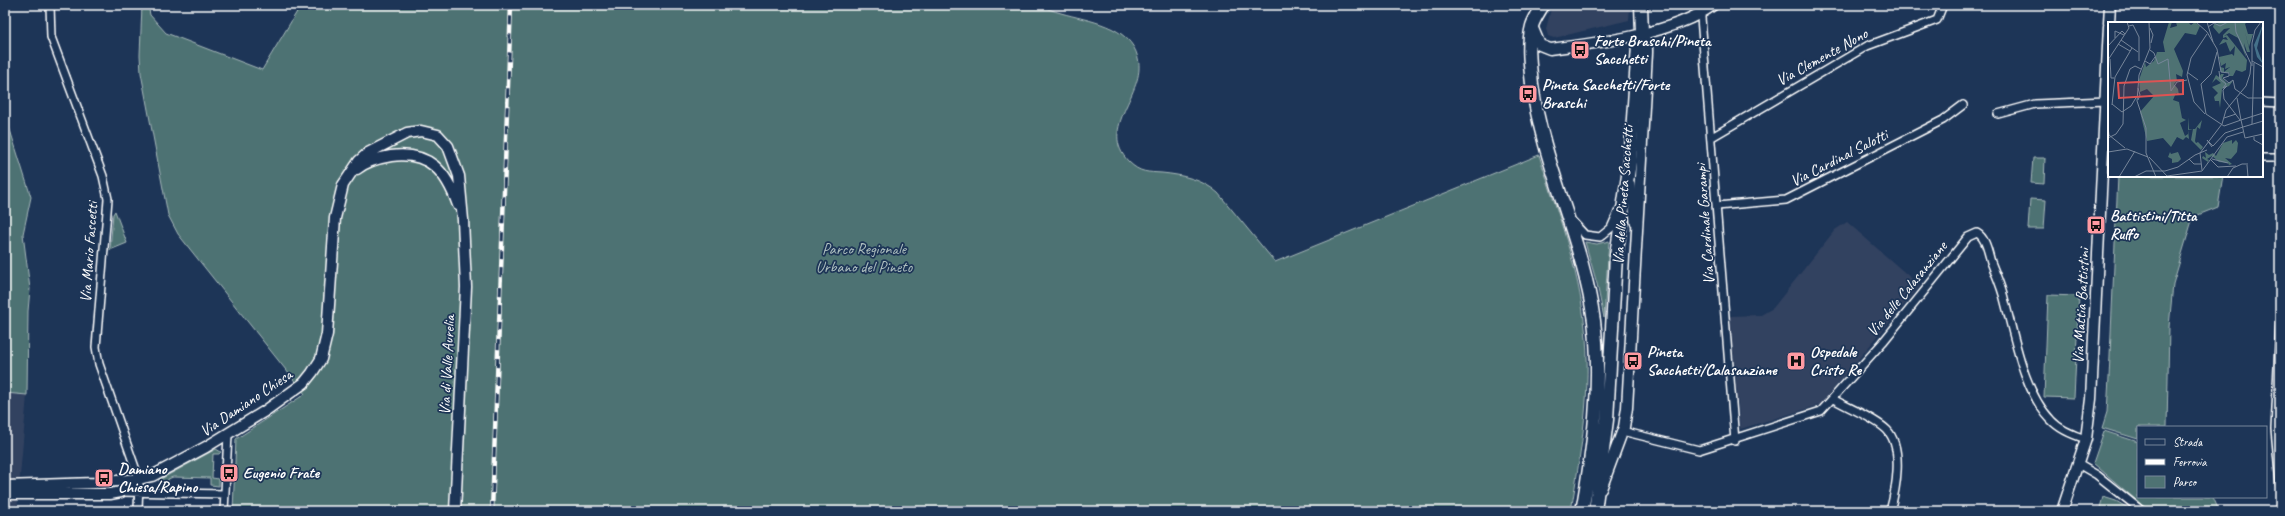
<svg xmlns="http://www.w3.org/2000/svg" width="2285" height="516" font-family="Caveat,sans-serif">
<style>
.built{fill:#334260}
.green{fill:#4e7273;stroke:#a6b8b9}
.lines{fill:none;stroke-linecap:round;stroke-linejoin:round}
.street-casing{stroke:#fff;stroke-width:10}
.secondary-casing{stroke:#fff;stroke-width:13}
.primary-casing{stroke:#fff;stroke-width:15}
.street{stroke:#1d3557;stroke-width:7}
.secondary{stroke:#1d3557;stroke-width:10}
.primary{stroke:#1d3557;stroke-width:12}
.rail-casing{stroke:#fff;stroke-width:4.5}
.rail{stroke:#1d3557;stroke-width:3;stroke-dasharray:9;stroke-linecap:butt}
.labels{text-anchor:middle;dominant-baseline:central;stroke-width:3.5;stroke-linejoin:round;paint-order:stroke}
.poi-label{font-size:16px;font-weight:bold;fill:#fff;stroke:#1d3557;text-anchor:start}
.street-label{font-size:16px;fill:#fff;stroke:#1d3557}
.park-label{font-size:16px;fill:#afc0c0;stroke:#1d3557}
.inset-road{fill:none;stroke:#77869a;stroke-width:1}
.view{fill:#de5353;fill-opacity:0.15;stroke:#de5353;stroke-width:2}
.inset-edge{fill:none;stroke:#fff;stroke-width:2}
</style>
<rect width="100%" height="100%" fill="#1d3557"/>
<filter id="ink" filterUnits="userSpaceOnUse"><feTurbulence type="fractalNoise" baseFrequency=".025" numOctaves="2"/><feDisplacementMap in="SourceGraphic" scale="8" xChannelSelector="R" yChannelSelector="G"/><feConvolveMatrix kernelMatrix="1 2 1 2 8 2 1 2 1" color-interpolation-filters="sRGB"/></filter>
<g filter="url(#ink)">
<path class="built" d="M1552 5H1630L1629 20 1554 38 1548 36 1546 29Z
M1847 222 1920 286 1820 405 1740 429 1730 316 1761 315 1773 308 1835 230Z
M5 393 27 395 17 511H5Z"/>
<path class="green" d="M142 5H148L150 15 166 33 262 70 301 5H1041C1047 9 1054 11 1061 13 1088 21 1130 25 1138 58 1147 93 1096 128 1129 162 1140 173 1148 172 1162 173 1182 175 1202 179 1218 193L1275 262 1539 155C1557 211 1579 269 1585 328 1592 389 1581 450 1571 511H233L236 439 305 394 178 234 168 215 141 73 140 55Z
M5 114 31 197 23 234 30 289 28 311 27 395 5 393Z
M2033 158H2045L2044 184 2031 183Z
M2118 176H2223L2218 207 2193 217 2173 284 2169 327 2167 427H2138V439L2102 428 2107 412 2109 378Z
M2030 199 2046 200 2044 229H2028Z
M115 211 127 243 110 250 113 214Z
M1609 241 1604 318 1597 284 1585 242 1597 244Z
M2048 295 2079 296 2074 398 2044 397Z
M2104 431 2138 442V497H2213L2219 511H2149L2093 463Z
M216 449 221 452 219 454H213L212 478 219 479V486L210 485V478L173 477 168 479V485L160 483 159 480Z
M2103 497 2116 501 2133 511H2099Z"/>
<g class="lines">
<defs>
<path id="street" d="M50 5 51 37 103 176 108 199 96 347 99 364 139 479 138 511
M1700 5 1735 441
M2262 102 2280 103
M1998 114 2035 104 2106 101
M1712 137 1867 46 1937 20 1943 5
M2262 158H2275
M1631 184 1634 222
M1717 206 1786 200 1943 120 1963 105
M1573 222 1585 235 1600 237 1611 228 1619 210
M2280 323 2275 429 2280 484
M1833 399C1849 408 1875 418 1887 430 1904 448 1896 490 1890 511
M1622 431 1699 450 1821 411 1883 342 1968 237 1977 233C1986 238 1988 252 1991 262 1996 275 2002 288 2005 302 2015 339 2024 392 2051 420 2060 430 2073 435 2086 439
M2078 464 2097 475 2142 511
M121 492 225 494
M224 511 228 435"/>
<path id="secondary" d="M2109 23 2110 5
M1532 26 1540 45 1550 49C1599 43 1674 34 1713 5
M357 169C366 161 379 158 391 156 429 151 446 171 458 205
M5 486 95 483 139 479 152 476 206 447 265 411 304 383 312 373 321 359 327 334 335 218 343 185 359 161 368 153 407 133 421 131 438 135 448 146 459 176 463 220 466 287 455 511
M1601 489 1624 427 1627 408 1647 53V44L1642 33
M5 494H110L121 492 139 479
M2062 511 2086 439 2091 399 2109 26"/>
<path id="primary" d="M1543 5C1539 12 1534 19 1532 26 1527 45 1530 65 1532 84 1543 165 1583 240 1594 321 1602 383 1593 450 1582 511
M1595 511 1607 420 1616 256 1630 162 1638 46 1642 33 1641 5"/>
</defs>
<use href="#street" class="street-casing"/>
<use href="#secondary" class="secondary-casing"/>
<use href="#primary" class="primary-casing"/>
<use href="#street" class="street"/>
<use href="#secondary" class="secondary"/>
<use href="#primary" class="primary"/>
<defs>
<path id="rail" d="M492 511 511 5"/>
</defs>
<use href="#rail" class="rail-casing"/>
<use href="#rail" class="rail"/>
</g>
</g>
<defs>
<symbol id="bus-square" viewBox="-11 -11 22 22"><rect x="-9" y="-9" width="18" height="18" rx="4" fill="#ff9aa2" stroke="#1d3557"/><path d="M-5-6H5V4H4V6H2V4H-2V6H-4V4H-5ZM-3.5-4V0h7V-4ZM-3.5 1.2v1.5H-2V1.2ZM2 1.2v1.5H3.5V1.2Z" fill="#111"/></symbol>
<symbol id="hospital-square" viewBox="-11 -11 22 22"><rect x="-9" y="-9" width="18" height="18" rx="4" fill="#ff9aa2" stroke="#1d3557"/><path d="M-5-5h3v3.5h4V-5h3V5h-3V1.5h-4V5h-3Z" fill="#111"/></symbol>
</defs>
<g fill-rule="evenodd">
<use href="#bus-square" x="1569" y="39" width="22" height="22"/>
<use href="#bus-square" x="1517" y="83" width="22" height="22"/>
<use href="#bus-square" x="2085" y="214" width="22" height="22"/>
<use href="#bus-square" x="1622" y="350" width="22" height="22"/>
<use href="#hospital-square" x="1785" y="350" width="22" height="22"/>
<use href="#bus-square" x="218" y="462" width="22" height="22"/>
<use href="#bus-square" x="93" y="467" width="22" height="22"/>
</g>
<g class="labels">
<g class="poi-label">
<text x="1594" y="41">Forte Braschi/Pineta<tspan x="1594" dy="18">Sacchetti</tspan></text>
<text x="1542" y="85">Pineta Sacchetti/Forte<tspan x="1542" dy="18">Braschi</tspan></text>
<text x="2110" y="216">Battistini/Titta<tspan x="2110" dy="18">Ruffo</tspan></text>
<text x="1647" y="352">Pineta<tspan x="1647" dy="18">Sacchetti/Calasanziane</tspan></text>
<text x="1810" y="352">Ospedale<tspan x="1810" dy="18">Cristo Re</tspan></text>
<text x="118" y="469">Damiano<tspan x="118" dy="18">Chiesa/Rapino</tspan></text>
<text x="243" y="473">Eugenio Frate</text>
</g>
<g class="street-label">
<text transform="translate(1822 57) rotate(-29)">Via Clemente Nono</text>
<text transform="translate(1839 158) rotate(-27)">Via Cardinal Salotti</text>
<text transform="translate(1623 195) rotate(-86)">Via della Pineta Sacchetti</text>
<text transform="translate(1705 224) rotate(-94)">Via Cardinale Garampi</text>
<text transform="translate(89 252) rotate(-86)">Via Mario Fascetti</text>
<text transform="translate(1907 289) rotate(-51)">Via delle Calasanziane</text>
<text transform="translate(2081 306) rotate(-87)">Via Mattia Battistini</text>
<text transform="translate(447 365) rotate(-87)">Via di Valle Aurelia</text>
<text transform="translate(246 403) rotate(-34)">Via Damiano Chiesa</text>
</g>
<g class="park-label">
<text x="864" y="249">Parco Regionale<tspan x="864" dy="18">Urbano del Pineto</tspan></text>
</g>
</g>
<g transform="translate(2108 22)">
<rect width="155" height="155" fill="#1d3557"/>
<path d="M61 0H64L62 6 69 4 68 0H80L83 3 87 0 92 4 88 13 77 11 66 27 75 49 74 55 68 52 69 59 66 62 70 67 71 73 68 71 65 78 71 80 74 96 78 98 72 101 77 114 80 112V95L81 107H87L94 98 92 107 89 105 87 119 88 121 90 120V111V120L95 125 93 128 83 118 85 107 80 108 81 117 78 115 75 118 69 115 63 125 55 116 39 119 32 90 46 74 39 67 32 70 31 58 37 40 38 45 46 39 49 30H57L55 20ZM116 0H139L137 2 140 12H145L141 25 137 10 142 30H139L136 21 138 35 130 16 121 11 116 14 119 13 139 38 138 48 134 50 128 48 125 54H121L122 51 113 50 112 45 116 46V50L122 45 117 47 118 41 113 44 111 35 124 32 126 34 127 24 122 30 118 20 111 23 115 17 120 18 118 15 115 16V13L122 6 116 7 111 12 105 5 106 2ZM113 52H116L114 56 119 61 125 59 121 64 114 67 112 86 111 79H107L109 87 104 67 106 75 110 71 104 65 113 61 108 57 104 61 108 53 111 55ZM124 118V122L128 118 130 121 129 130 123 137 117 136 124 142 121 143 120 141 111 140 104 134 99 137 101 138 98 142 100 140 94 136 95 134 98 136 97 130 101 133 105 131 108 134 115 121ZM62 130 63 132 70 130 73 137 70 140 64 141V137L60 135Z" fill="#4e7273"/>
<path d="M155 2 149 26 155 42 149 35 146 23Z" fill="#45718a"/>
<path class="inset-road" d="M41 0 42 26 31 53 29 79 38 106V131L48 155M88 0 99 10 109 27 113 50M99 0 105 20M21 4 25 3 31 15V39M100 5 106 1 112 4 120 0M42 6 45 13 43 21M155 15V31M7 16V9L16 13M13 18 30 30M10 22 22 29M0 24 14 9 17 12M42 28 46 31 50 42 60 37 63 69 69 60 79 58M109 30 103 52 93 62 98 92 116 104 133 98 137 116 155 112M2 37 3 56H6M0 38 21 6 19 0M37 39 42 42 47 35M144 39 155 45M144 44V21L147 8 153 0M111 49 112 57 118 62 115 66M79 50 90 58M113 50 121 51V54L115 56 121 61 125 58 127 67 140 76H155M115 66 119 64 115 68 116 77 132 98M129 76 133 98M30 78 32 73 30 66M4 82 14 90 23 84 29 74M4 83 7 55 24 26M97 92 86 80 79 53 83 36 99 12M116 96 128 92M133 98 155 91M144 102 146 41M0 105 1 113 17 126M135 105 155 99M146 115V118L155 123M0 116 8 112 15 102 16 64 22 47 27 44 33 47M105 124 117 111 135 105M104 125 99 118 105 124M0 130 19 127 40 135M41 135 59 154 94 149 119 115 135 110M81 137 86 142H93M104 137 120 141M103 138 110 145 128 144M139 143 140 155M94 148 92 131 114 102 118 88 138 64 142 52 143 42 128 10 127 0M11 155 27 129M26 155 38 149H57L70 145 87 133 99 128M119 155 125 146 134 142H140"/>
<path class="view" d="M75 58V72L11 76 10 61Z"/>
<rect width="155" height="155" class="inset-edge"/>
</g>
<rect width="2285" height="516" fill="none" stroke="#1d3557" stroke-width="20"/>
<rect x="10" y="10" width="2265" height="496" fill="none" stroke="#fff" stroke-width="1.5" filter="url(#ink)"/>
<rect x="2137" y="426" width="130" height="72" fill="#1d3557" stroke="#77869a"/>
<rect x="2145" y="439" width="20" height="6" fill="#1d3557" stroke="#77869a"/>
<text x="2173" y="446" font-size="12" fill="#ffffff">Strada</text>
<rect x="2145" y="459" width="20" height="6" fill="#ffffff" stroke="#77869a"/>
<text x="2173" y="466" font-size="12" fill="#ffffff">Ferrovia</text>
<rect x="2145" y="476" width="20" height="12" fill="#4e7273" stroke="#77869a"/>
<text x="2173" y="486" font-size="12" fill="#ffffff">Parco</text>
</svg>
